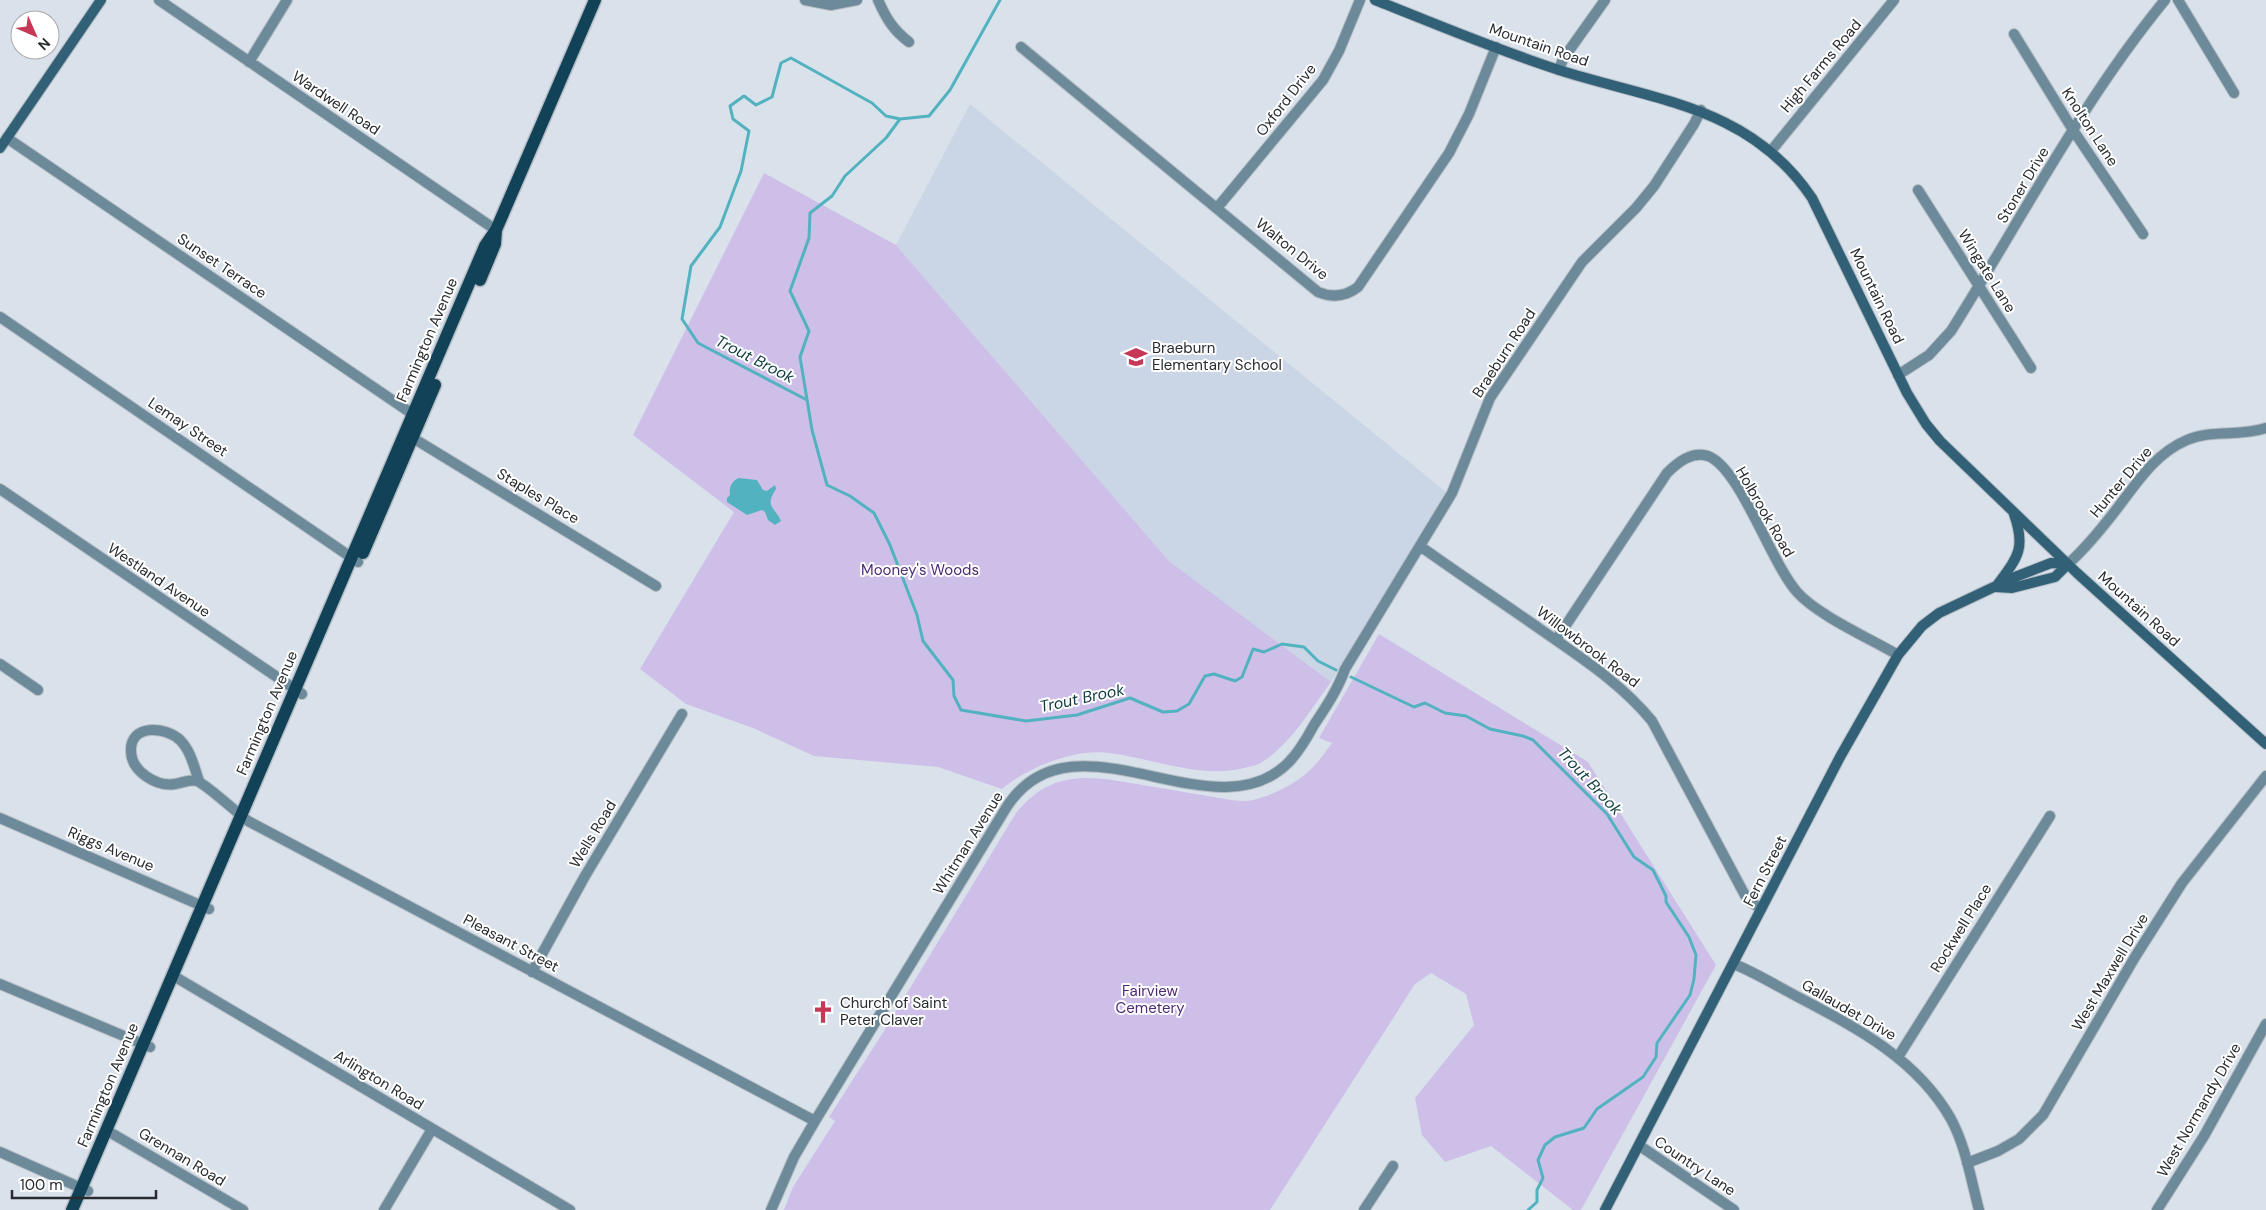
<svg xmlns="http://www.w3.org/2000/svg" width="2266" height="1210" font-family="'DM Sans',sans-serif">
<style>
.built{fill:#cad6e6}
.green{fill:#cebfe9}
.water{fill:#53b2bf}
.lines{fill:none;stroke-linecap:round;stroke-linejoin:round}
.stream{stroke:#53b2bf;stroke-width:3}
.street-casing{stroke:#b6bdc5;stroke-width:12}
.secondary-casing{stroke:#b6bdc5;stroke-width:12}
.primary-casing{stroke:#b6bdc5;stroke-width:15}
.street{stroke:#6c8a99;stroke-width:10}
.secondary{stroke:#326177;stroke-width:10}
.primary{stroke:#114257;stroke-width:12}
.labels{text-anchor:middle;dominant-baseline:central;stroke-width:4;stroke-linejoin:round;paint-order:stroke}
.street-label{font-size:15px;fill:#282b2f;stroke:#fff}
.poi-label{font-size:15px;fill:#282b2f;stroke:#fff;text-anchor:start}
.park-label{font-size:15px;fill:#4c2b74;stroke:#fff}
.water-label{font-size:16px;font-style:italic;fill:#0d3b40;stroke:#fff}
</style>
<rect width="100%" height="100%" fill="#d9e1eb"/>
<path class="built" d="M970 104 1446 492 1331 682 1169 561 896 245Z"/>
<path class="green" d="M764 173 896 245 1169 561 1331 682C1311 709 1291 744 1262 762 1258 765 1253 766 1248 767 1201 780 1157 759 1110 753 1075 748 1028 767 1002 789L938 767 814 756 753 728 686 704 640 669 734 512 633 435Z
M1379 634 1588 762 1716 965 1581 1210H1573L1491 1146 1445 1162 1422 1135 1415 1098 1474 1025 1466 994 1431 973 1415 984 1270 1210H784L793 1187 835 1121 829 1117 884 1031 1016 813C1051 770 1087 775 1137 784 1160 788 1184 792 1208 796 1221 798 1241 803 1253 800 1274 795 1299 782 1313 767 1320 760 1326 751 1332 743L1319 738Z"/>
<path class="water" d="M739 478 757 480 763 490 767 491 775 485 776 489C764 507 775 507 781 521L775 525 768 520 765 512 762 510 747 515 727 502V498L730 495C729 488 731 481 739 478Z"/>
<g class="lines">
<path class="stream" d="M1000 0 950 90 929 116 900 119 886 138 845 176 832 196 810 213 809 238 790 291 809 331 800 357 812 430 827 485 850 496 874 513 890 545 917 615 923 641 953 680 954 696 961 710 1026 721 1077 715 1130 698 1163 712 1177 711 1189 704 1205 676 1214 674 1235 681 1242 677 1253 649 1264 652 1282 644 1304 647 1318 661 1336 670
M807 400 698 343 682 319 691 266 720 227 741 171 749 131 733 119 730 106 744 96 756 105 772 97 781 63 791 58 872 103 886 116 900 119
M1351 677 1414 707 1425 703 1445 713 1466 716 1490 729 1523 736 1533 740 1607 814 1634 857 1653 870 1666 896V902L1689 937 1696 955 1694 979 1690 995 1657 1043 1656 1057 1643 1077 1597 1109 1584 1128 1555 1137 1545 1145 1538 1160 1543 1178 1537 1190V1202L1528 1210"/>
<defs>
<path id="street" d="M159 0 496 230
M805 0 831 5 857 0
M878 0C886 18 893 30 909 42
M2178 0 2234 93
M2014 34 2073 130 2143 234
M1021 47 1318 292C1332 298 1345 297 1358 287L1449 153 1469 114 1496 47
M249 62 287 0
M1559 70 1563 59 1605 0
M7 138 417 417
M1771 151 1894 0
M1918 190 2031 368
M1217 208 1323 80 1339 51 1360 0
M0 317 358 562
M1898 375 1929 355 1951 331C2021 220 2082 101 2165 0
M408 435 656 586
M0 489 302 694
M1420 546C1459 574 1500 601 1540 629 1580 657 1621 683 1652 721L1747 899 1761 909
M2068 564C2087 547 2103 527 2119 506 2138 481 2156 453 2187 440 2212 429 2240 437 2266 428
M1556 640 1667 473C1678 462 1692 451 1708 456 1740 468 1771 563 1797 592 1817 615 1871 639 1898 655
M0 664 38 690
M199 781C194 767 191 751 180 740 165 726 130 724 131 751 131 771 156 787 175 784 182 783 189 779 197 781 206 784 237 813 248 821L815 1121
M0 818 209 909
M1734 964C1756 973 1777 986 1798 997 1857 1028 1917 1059 1951 1119 1966 1147 1971 1180 1979 1210
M532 972 585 876 682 714
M172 975 570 1210
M0 984 150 1047
M1898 1057 2050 816
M106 1130 243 1210
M1640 1146 1734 1210
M0 1152 88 1191
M1967 1163 1998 1151 2019 1139 2043 1115 2135 957 2182 883 2266 776
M384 1210 432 1129
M771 1210 794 1157 815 1121 1006 808C1072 703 1212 838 1288 763 1299 752 1307 738 1314 725 1326 707 1338 689 1345 669L1452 493 1490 398 1582 262 1636 208 1654 186 1694 124 1701 110
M1364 1210 1393 1166
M2157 1210 2204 1136 2266 1024"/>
<path id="secondary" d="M1375 0C1436 24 1497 50 1559 70 1656 101 1750 106 1812 198L1907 393 1926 424 1940 441 2077 573 2266 744
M0 148 101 0
M1998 584C2018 557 2026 548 2014 514
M1996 587 2012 588 2055 577 2068 564
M1605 1210 1840 757 1898 655 1922 626 1939 613 2015 577 2051 563 2068 564"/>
<path id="primary" d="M480 280 495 244 496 230
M363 553 435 385
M72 1210 485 246 496 230 595 0"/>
</defs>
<use href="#street" class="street-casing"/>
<use href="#secondary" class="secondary-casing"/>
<use href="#primary" class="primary-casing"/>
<use href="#street" class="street"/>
<use href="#secondary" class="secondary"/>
<use href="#primary" class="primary"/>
</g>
<defs>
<symbol id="school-bare" viewBox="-9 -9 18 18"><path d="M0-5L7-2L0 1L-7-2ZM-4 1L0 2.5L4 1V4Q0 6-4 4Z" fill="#c73756" stroke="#fff" stroke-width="2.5" paint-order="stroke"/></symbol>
<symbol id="church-bare" viewBox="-9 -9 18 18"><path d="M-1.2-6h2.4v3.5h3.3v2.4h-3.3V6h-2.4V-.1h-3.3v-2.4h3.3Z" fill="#c73756" stroke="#fff" stroke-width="2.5" paint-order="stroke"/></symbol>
</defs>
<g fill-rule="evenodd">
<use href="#school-bare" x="1120" y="341" width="32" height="32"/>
<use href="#church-bare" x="807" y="996" width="32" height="32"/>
</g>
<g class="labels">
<g class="street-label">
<text transform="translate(1539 45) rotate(19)">Mountain Road</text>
<text transform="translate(1821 66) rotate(-50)">High Farms Road</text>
<text transform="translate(1286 100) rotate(-52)">Oxford Drive</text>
<text transform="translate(336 103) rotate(34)">Wardwell Road</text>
<text transform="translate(2090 127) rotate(57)">Knolton Lane</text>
<text transform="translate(2023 185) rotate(-59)">Stoner Drive</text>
<text transform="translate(1292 249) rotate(39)">Walton Drive</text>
<text transform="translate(222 266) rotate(34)">Sunset Terrace</text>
<text transform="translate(1987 271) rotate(58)">Wingate Lane</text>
<text transform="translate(1877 296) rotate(64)">Mountain Road</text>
<text transform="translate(427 340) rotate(-67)">Farmington Avenue</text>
<text transform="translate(1504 353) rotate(-57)">Braeburn Road</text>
<text transform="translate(188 427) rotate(34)">Lemay Street</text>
<text transform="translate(2121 482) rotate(-50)">Hunter Drive</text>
<text transform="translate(538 496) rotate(31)">Staples Place</text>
<text transform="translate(1765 512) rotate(60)">Holbrook Road</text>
<text transform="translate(159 580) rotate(34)">Westland Avenue</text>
<text transform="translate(2139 609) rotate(42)">Mountain Road</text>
<text transform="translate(1588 647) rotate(37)">Willowbrook Road</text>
<text transform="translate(267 713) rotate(-67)">Farmington Avenue</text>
<text transform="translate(593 834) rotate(-59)">Wells Road</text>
<text transform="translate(968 843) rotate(-58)">Whitman Avenue</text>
<text transform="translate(111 849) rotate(23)">Riggs Avenue</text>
<text transform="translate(1765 871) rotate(-63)">Fern Street</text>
<text transform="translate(1961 928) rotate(-58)">Rockwell Place</text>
<text transform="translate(511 943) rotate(28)">Pleasant Street</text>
<text transform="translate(2110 972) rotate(-59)">West Maxwell Drive</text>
<text transform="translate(1849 1010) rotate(30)">Gallaudet Drive</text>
<text transform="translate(379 1080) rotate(31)">Arlington Road</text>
<text transform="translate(108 1085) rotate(-67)">Farmington Avenue</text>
<text transform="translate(2199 1110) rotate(-60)">West Normandy Drive</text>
<text transform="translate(182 1157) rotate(31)">Grennan Road</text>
<text transform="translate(1695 1166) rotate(34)">Country Lane</text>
</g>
<g class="poi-label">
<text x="1152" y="348">Braeburn<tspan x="1152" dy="17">Elementary School</tspan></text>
<text x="840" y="1003">Church of Saint<tspan x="840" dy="17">Peter Claver</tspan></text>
</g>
<g class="park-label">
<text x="920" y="570">Mooney's Woods</text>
<text x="1150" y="991">Fairview<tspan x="1150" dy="17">Cemetery</tspan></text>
</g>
<g class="water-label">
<text transform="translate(755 359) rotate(27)">Trout Brook</text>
<text transform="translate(1082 698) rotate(-12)">Trout Brook</text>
<text transform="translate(1590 781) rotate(47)">Trout Brook</text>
</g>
</g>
<g transform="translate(35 35) rotate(135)"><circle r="24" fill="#ffffff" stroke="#a9aaac"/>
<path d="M0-4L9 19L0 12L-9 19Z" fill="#c73756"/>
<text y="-8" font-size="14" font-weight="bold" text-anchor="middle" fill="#282b2f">N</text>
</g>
<path d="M12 1190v8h144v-8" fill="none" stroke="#282b2f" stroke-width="2.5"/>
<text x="20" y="1190" font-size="15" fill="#282b2f" stroke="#ffffff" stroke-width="4" paint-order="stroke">100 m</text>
</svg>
